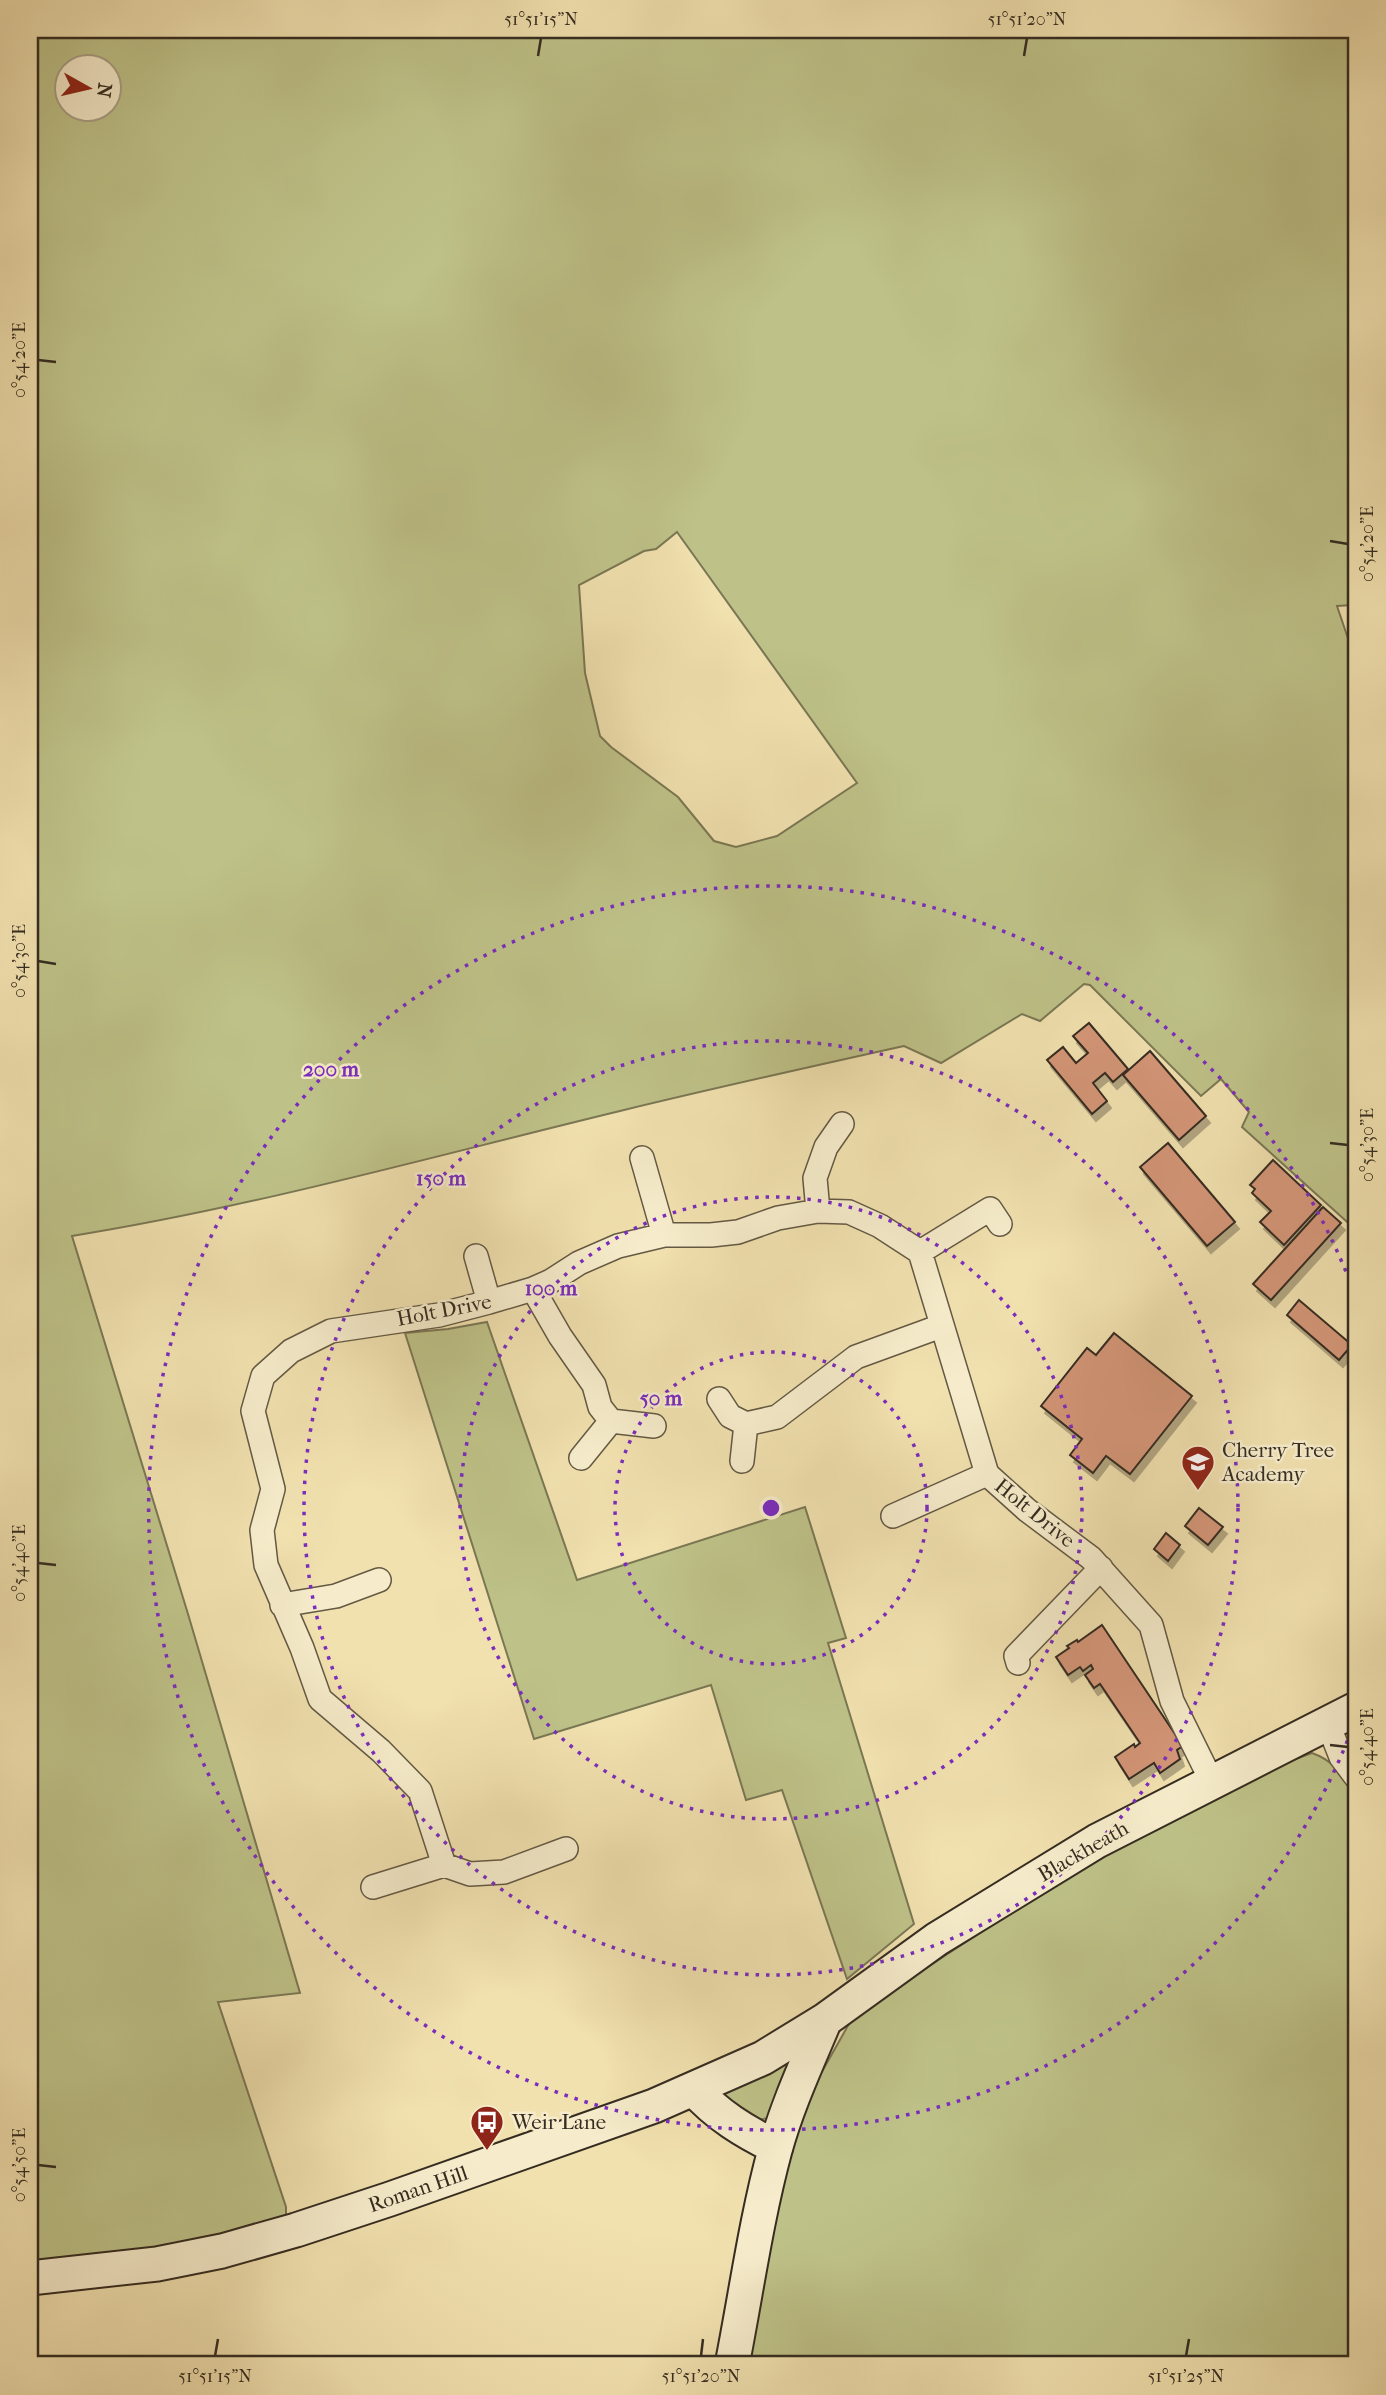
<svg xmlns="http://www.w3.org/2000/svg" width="1386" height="2395" font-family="'IM FELL French Canon',serif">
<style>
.green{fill:#bec288;stroke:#7a7754;stroke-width:2;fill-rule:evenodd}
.building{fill:#d49678;stroke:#352c21;stroke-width:2;filter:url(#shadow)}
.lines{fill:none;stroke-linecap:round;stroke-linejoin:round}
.street-casing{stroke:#645944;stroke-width:26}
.secondary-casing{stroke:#352c21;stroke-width:37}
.street{stroke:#f6eccb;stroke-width:23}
.secondary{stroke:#f6eccb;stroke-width:33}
.ticks{fill:none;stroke:#352c21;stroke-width:2.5}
.ring{fill:none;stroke:#7b2cbf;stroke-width:3.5;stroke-dasharray:3.5 7}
.labels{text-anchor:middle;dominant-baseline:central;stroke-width:5;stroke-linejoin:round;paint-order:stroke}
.street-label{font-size:21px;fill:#352c21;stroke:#f6eccb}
.poi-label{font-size:21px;fill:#352c21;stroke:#f6eccb;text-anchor:start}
.centre{fill:#7b2cbf;stroke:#f6eccb;stroke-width:3.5}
.ring-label{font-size:21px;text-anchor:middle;font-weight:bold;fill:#7b2cbf;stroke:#f6eccb;stroke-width:5;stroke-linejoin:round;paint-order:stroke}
.neatline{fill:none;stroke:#352c21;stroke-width:2.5}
.ticks-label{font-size:18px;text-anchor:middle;fill:#352c21}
</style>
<defs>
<filter id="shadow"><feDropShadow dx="4" dy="7" stdDeviation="0" flood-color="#0004"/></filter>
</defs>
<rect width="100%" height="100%" fill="#f1e1af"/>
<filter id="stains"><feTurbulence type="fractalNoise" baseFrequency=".00286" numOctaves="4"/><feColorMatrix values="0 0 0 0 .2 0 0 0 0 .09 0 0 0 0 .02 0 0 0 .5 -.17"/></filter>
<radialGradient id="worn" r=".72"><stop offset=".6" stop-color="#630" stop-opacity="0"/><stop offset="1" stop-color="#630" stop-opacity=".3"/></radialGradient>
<path class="green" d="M30 30H1356V615L1353 605 1337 606 1356 662V1230L1242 1127 1249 1112 1221 1079 1201 1096 1090 985 1084 984 1040 1021 1022 1014 941 1063 904 1046C809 1067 714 1088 620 1111 438 1155 258 1206 72 1236L188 1614 300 1993 218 2002 286 2207V2245L185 2270 30 2295ZM66 66H108V108H66ZM677 532 857 783 777 836 736 847 714 841 678 797 611 747 600 736 585 673 579 585 644 551 656 549Z
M487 1322 577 1580 805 1507 846 1638 828 1643 914 1924 847 1979 782 1790 746 1800 711 1685 534 1739 405 1333 448 1329Z
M1312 1753C1332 1760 1343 1774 1356 1790V2365H732L765 2191 815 2084 854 2015 1101 1854 1199 1808 1282 1764Z
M802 2047 768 2118 759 2120 717 2094Z"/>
<path class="building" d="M1089 1023 1128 1069 1113 1082 1105 1073 1093 1083 1107 1101 1092 1114 1047 1060 1063 1047 1076 1063 1088 1053 1073 1036Z
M1150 1051 1206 1116 1179 1140 1123 1075Z
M1168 1143 1235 1222 1207 1246 1140 1167Z
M1273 1160 1321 1205 1284 1245 1260 1222 1271 1211 1252 1193 1255 1189 1250 1185Z
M1323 1207 1341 1223 1271 1300 1253 1284Z
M1299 1300 1352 1345 1339 1360 1287 1315Z
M1114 1333 1192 1396 1130 1474 1106 1456 1093 1473 1070 1455 1082 1439 1041 1406 1087 1348 1096 1355Z
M1199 1508 1223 1527 1208 1545 1185 1526Z
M1166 1533 1180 1545 1168 1561 1154 1549Z
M1102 1625 1183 1746 1177 1750 1180 1759 1160 1773 1154 1763 1129 1779 1115 1757 1134 1744 1135 1747 1140 1743 1100 1684 1094 1688 1085 1675 1093 1669 1091 1665 1083 1671 1080 1667 1068 1675 1056 1657 1069 1648 1067 1646 1077 1640 1078 1642Z"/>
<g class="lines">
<defs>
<path id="street" d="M642 1158 664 1235
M818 1211 815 1178 826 1147 842 1124
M920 1252 990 1209 1000 1224
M476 1256 489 1302
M533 1289 560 1336 594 1385 600 1407 611 1421 654 1426
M719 1399 730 1416 746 1424
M581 1458 611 1421
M742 1461 746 1424 777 1417 856 1357 941 1326
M893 1516 987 1474
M282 1605 336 1596 379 1580
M1018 1663 1016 1656 1101 1568
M1328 1724 1341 1757 1356 1777
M566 1849 504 1872 470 1874 444 1865 420 1791 381 1751 320 1699 302 1648 266 1565 262 1530 273 1489 253 1411 263 1376 291 1351 331 1331 439 1315 489 1302 533 1289 551 1281 579 1263 618 1246 664 1235H711L738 1232 778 1218 818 1211 849 1212 880 1226 920 1252 987 1474 1027 1510 1091 1558 1151 1625 1172 1701 1212 1782
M373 1887 444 1865"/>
<path id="secondary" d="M694 2089C717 2115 745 2132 776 2147
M30 2278 157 2264 222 2251 296 2230 390 2199 654 2106 763 2058 825 2020 937 1939 1097 1841 1356 1709
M732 2365C746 2294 756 2220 775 2150 787 2106 807 2063 825 2020"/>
</defs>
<use href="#street" class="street-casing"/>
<use href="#secondary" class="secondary-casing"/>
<use href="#street" class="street"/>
<use href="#secondary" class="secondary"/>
</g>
<path class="ticks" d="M538 56 541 38M1024 56 1027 38M38 360 56 362M1330 541 1348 544M38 961 56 964M1330 1143 1348 1145M38 1563 56 1565M1330 1745 1348 1747M38 2165 56 2167M215 2356 218 2339M701 2356 703 2339M1186 2356 1189 2339"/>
<g class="ring">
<circle cx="771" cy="1508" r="156"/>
<circle cx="771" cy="1508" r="311"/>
<circle cx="771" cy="1508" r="467"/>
<path d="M1355 1721A622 622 0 1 1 1355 1295"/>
</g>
<defs>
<symbol id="school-pin" viewBox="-11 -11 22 30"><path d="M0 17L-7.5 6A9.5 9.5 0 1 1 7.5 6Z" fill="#8f2418" stroke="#f6eccb"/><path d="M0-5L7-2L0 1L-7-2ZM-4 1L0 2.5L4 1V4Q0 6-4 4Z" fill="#fff"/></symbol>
<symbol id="bus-pin" viewBox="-11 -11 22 30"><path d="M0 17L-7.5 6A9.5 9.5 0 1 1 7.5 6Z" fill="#8f2418" stroke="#f6eccb"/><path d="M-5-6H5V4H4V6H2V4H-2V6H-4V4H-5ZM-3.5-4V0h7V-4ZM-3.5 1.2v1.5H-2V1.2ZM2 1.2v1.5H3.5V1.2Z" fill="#fff"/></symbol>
</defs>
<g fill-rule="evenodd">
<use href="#school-pin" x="1179" y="1443" width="38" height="52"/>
<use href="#bus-pin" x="468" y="2103" width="38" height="52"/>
</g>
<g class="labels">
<g class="street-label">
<text transform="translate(444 1310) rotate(-11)">Holt Drive</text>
<text transform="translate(1035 1513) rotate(39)">Holt Drive</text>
<text transform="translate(1083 1851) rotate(-30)">Blackheath</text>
<text transform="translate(418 2189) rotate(-19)">Roman Hill</text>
</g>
<g class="poi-label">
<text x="1222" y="1450">Cherry Tree<tspan x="1222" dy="24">Academy</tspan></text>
<text x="512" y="2122">Weir Lane</text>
</g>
</g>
<circle cx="771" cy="1508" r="10" class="centre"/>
<g class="ring-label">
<text x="331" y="1076">200 m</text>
<text x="441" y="1185">150 m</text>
<text x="551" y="1295">100 m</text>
<text x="661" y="1405">50 m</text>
</g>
<rect width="1386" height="2395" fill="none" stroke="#f1e1af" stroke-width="77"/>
<g transform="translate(88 88) rotate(98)"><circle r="33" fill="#f6eccb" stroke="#a99f87" stroke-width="2"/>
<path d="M0-5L12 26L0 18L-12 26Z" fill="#8f2418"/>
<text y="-10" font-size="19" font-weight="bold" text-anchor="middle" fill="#352c21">N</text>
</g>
<rect x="38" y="38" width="1310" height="2318" class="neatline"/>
<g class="ticks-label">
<text x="541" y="25">51°51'15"N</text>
<text x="1027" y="25">51°51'20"N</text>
<text transform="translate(19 360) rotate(-90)" y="6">0°54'20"E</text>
<text transform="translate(1367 544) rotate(-90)" y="6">0°54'20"E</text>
<text transform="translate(19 961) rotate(-90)" y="6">0°54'30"E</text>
<text transform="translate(1367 1145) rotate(-90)" y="6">0°54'30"E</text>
<text transform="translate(19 1563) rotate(-90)" y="6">0°54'40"E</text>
<text transform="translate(1367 1747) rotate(-90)" y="6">0°54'40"E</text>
<text transform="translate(19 2165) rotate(-90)" y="6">0°54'50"E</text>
<text x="215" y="2382">51°51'15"N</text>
<text x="701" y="2382">51°51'20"N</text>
<text x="1186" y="2382">51°51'25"N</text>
</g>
<rect width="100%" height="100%" filter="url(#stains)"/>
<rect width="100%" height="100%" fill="url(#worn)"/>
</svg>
